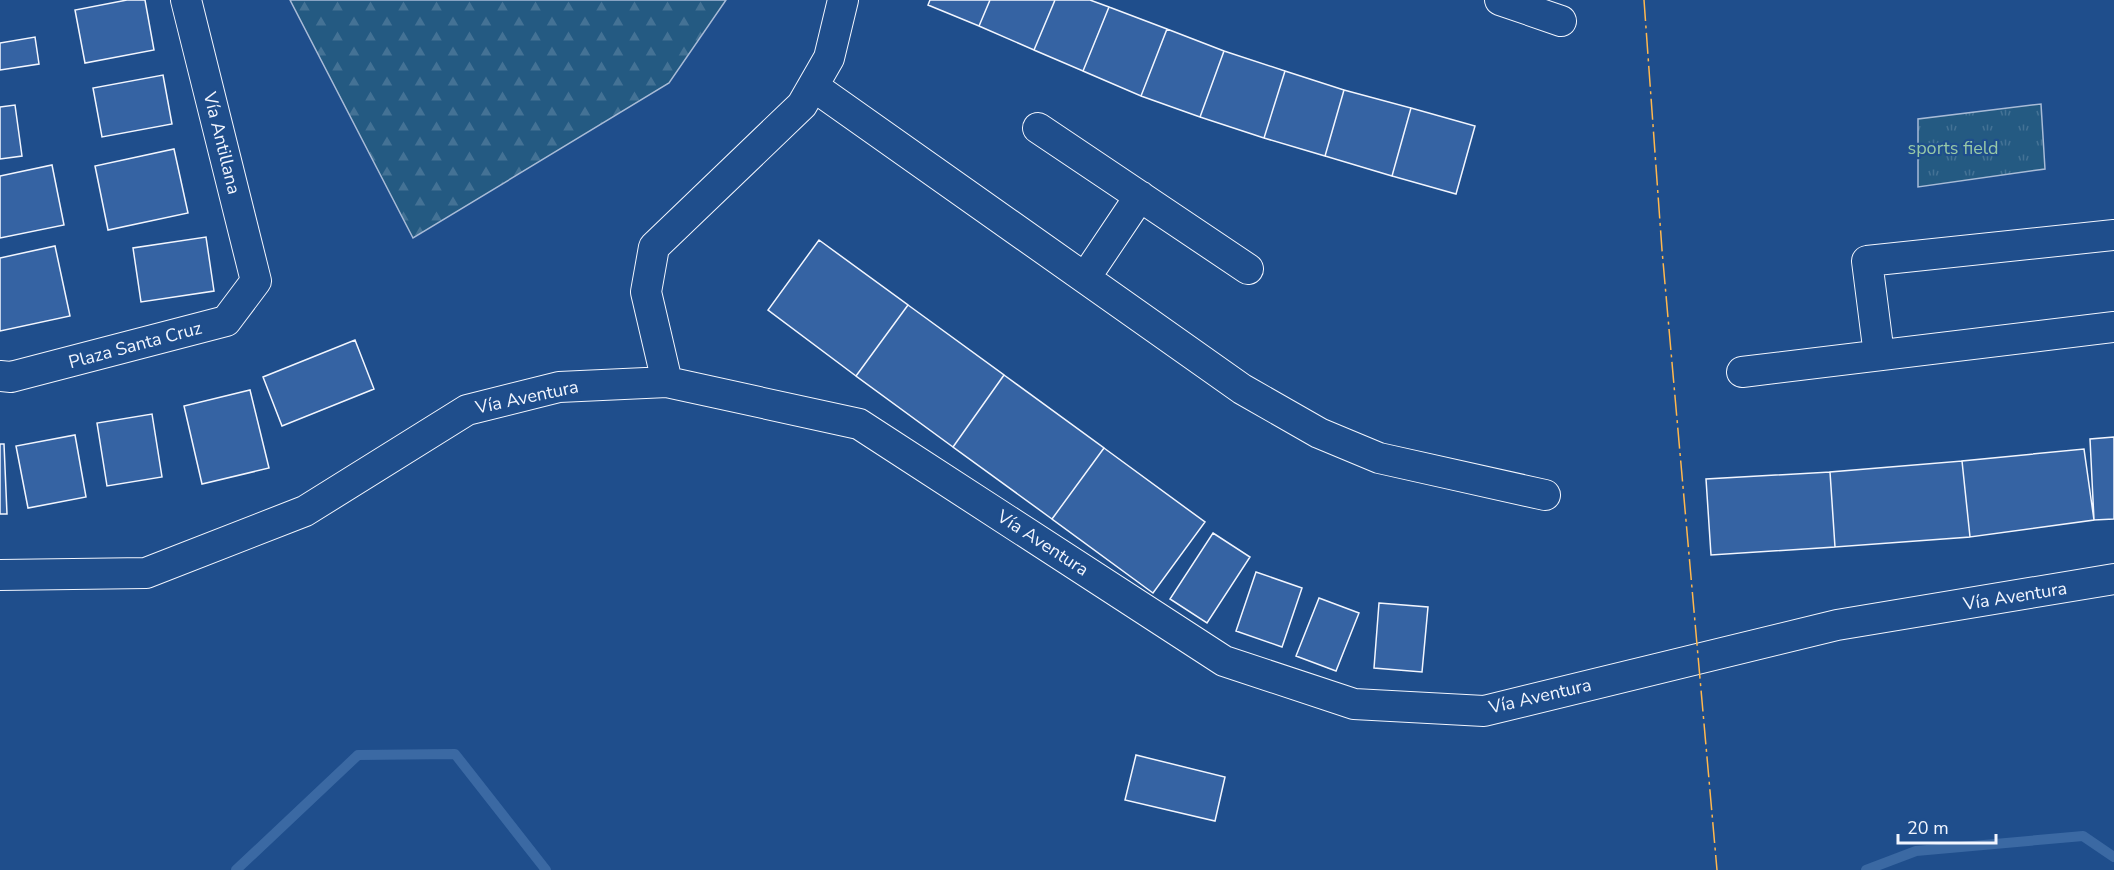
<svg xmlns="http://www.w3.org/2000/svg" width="2114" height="870" font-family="'Nunito Sans',sans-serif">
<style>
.forest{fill:url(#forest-firs);stroke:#a8bbd7;stroke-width:1.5}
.park{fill:url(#park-tufts);stroke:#a8bbd7;stroke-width:1.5}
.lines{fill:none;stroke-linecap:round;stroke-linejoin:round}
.stream{stroke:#3b69a3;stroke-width:10}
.building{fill:#3563a3;stroke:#f2f6ff;stroke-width:1.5}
.minor-casing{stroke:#f2f6ff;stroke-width:32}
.minor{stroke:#1f4e8c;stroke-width:30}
.power{stroke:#ffb74d;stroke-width:1.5;stroke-dasharray:21 4.5 3 4.5;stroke-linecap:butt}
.labels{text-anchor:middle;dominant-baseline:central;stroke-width:4.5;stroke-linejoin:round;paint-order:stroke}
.street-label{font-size:18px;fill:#f2f6ff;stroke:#1f4e8c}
.park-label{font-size:18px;fill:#97c8a6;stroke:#1f4e8c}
</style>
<defs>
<pattern id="forest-firs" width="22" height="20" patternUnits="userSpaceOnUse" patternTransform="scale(1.5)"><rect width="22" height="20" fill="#245a82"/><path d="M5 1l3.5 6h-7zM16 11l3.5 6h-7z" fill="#447295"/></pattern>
<pattern id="park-tufts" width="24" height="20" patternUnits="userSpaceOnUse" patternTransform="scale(1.5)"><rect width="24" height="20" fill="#245a82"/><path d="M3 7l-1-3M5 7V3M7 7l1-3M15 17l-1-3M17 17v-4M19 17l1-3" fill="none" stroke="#447295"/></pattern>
</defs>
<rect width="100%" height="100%" fill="#1f4e8c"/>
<path class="forest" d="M290 0H726L669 83 413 238Z"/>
<path class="park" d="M2041 104 2045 169 1918 187V119Z"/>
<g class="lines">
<path class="stream" d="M236 870 358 755 455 754 546 870
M1866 870 1916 851 2083 836 2114 857"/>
</g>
<path class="building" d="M127 0H145L154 50 85 63 75 10Z
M930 0H990L979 26 928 5Z
M990 0H1055L1034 50 979 26Z
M1055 0H1090L1109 7 1083 71 1034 50Z
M1109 7 1167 29 1141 96 1083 71Z
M1167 29 1224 51 1200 117 1141 96Z
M35 37 39 64 0 70V43Z
M1224 51 1285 71 1264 138 1200 117Z
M1285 71 1344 90 1325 156 1264 138Z
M163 75 172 124 102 137 93 88Z
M1344 90 1411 108 1392 176 1325 156Z
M15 105 22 156 0 159V107Z
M1411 108 1475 126 1456 194 1392 176Z
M174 149 188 213 108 230 95 166Z
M52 165 64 225 0 238V176Z
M206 237 214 291 141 302 133 248Z
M819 240 908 305 856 376 768 310Z
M55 246 70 316 0 331V258Z
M908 305 1004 375 953 447 856 376Z
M355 340 374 389 282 426 263 377Z
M1004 375 1104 448 1052 519 953 447Z
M250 390 269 468 202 484 184 406Z
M152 414 162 477 107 486 97 423Z
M75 435 86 497 28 508 16 446Z
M2114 437V519L2094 520 2090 439Z
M0 444H4L7 514H0Z
M1104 448 1205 522 1153 593 1052 519Z
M2084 449 2094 520 1970 537 1962 461Z
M1962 461 1970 537 1835 547 1830 472Z
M1830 472 1835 547 1711 555 1706 479Z
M1213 533 1250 557 1207 623 1170 599Z
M1256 572 1302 588 1282 647 1236 631Z
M1319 598 1359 613 1336 671 1296 656Z
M1379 603 1428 607 1422 672 1374 668Z
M1136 755 1225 777 1215 821 1125 800Z"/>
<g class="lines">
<defs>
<path id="minor" d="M1500 0 1561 21
M813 86 1242 389 1319 433 1379 458 1545 495
M1038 128 1248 269
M1085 278 1140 196
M1879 355 1867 261 2114 235
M1742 372 2114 327
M0 376 11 377 226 321 256 281 186 0
M667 382 646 292 654 247 802 105 829 58 843 0
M0 575 146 573 305 511 467 410 559 387 667 382 859 424 1224 661 1354 704 1484 711 1837 625 2114 579"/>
</defs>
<use href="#minor" class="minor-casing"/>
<use href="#minor" class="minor"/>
<path class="power" d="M1644 0 1662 250 1717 870"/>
</g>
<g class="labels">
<g class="street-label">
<text transform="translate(222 143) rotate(76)">Vía Antillana</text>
<text transform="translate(135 345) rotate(-15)">Plaza Santa Cruz</text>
<text transform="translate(527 397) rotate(-12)">Vía Aventura</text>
<text transform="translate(1043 543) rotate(33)">Vía Aventura</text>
<text transform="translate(2015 596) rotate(-9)">Vía Aventura</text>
<text transform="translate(1540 696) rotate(-13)">Vía Aventura</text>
</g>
<g class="park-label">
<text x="1953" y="148">sports field</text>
</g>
</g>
<path d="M1898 834v9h98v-9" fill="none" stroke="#f2f6ff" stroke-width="3"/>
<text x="1907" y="834" font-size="18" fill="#f2f6ff" stroke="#1f4e8c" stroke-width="4.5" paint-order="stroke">20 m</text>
</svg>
